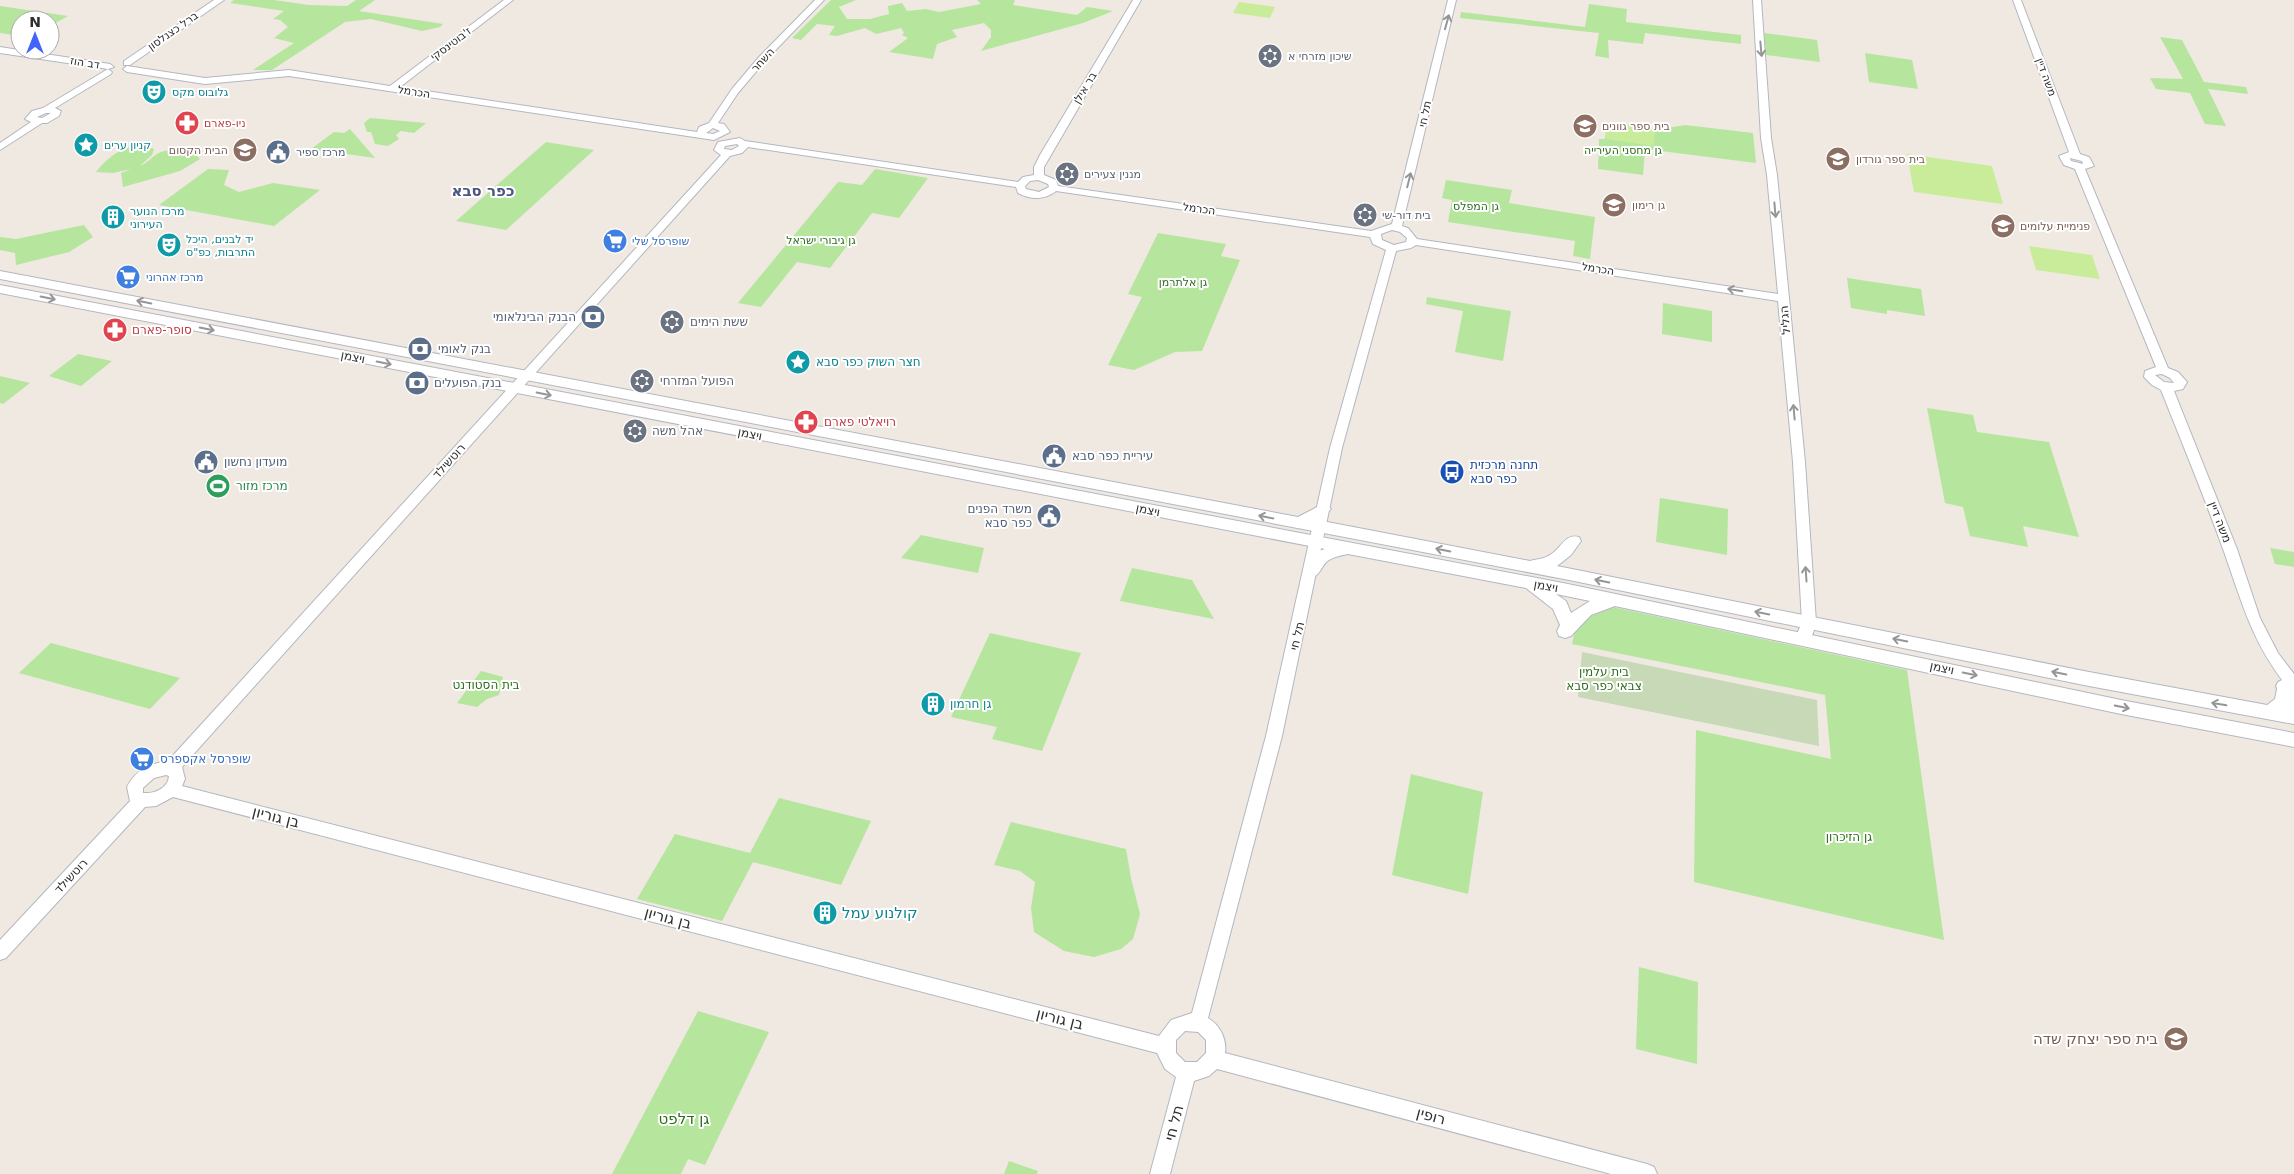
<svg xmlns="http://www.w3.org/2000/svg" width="2294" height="1174" font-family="'DejaVu Sans','Noto Sans Hebrew',sans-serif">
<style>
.green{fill:#b6e59e}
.cemetery{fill:#c8d9b8}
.pitch{fill:#c9ec9a}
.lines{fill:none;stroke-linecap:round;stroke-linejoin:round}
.tertiary-casing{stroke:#b4b7c1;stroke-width:2}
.secondary-casing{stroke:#b4b7c1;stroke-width:2}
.tertiary{fill:#fff;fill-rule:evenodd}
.secondary{fill:#fff;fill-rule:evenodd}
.oneway{stroke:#969696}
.labels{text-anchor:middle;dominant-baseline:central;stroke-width:4;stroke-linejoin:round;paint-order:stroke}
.far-street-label{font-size:11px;fill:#2e2e2e;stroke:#fff}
.far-worship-label{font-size:11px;fill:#5b616d;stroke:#fff;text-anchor:start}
.far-culture-label{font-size:11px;fill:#0d838f;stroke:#fff;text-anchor:start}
.far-health-label{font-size:11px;fill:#be3a42;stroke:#fff;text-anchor:start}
.far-education-label{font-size:11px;fill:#785e54;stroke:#fff;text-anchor:start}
.far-park-label{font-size:11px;fill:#2c6e1b;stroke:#fff}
.far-service-label{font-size:11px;fill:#4e5e75;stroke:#fff;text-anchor:start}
.far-shop-label{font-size:11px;fill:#366cbe;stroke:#fff;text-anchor:start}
.service-label{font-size:12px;fill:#4e5e75;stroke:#fff;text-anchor:start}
.street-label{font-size:12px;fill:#2e2e2e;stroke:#fff}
.worship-label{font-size:12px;fill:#5b616d;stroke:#fff;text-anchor:start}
.health-label{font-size:12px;fill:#be3a42;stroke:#fff;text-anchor:start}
.culture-label{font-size:12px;fill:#0d838f;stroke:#fff;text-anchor:start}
.transit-label{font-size:12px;fill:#164399;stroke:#fff;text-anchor:start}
.leisure-label{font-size:12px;fill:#27864d;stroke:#fff;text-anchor:start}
.park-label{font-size:12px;fill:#2c6e1b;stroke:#fff}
.shop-label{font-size:12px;fill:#366cbe;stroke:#fff;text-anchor:start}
.far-district-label{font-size:15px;font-weight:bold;fill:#4d5680;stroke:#fff}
.near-street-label{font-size:15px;fill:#2e2e2e;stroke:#fff}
.near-culture-label{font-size:15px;fill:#0d838f;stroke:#fff;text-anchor:start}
.near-education-label{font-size:15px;fill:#785e54;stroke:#fff;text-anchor:end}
.near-park-label{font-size:15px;fill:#2c6e1b;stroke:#fff}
</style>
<rect width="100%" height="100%" fill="#efe9e1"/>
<path class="green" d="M234 0H274L309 5 347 6 356 0H375L359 11 443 24 440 27 422 31 371 19 345 22 272 70H253L294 43 274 38 288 27 280 20 273 19 284 11 230 3Z
M831 0H856L839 7 847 19H870L889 14 888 6 902 3 907 11 926 9 939 12 981 4 977 0H1015L1013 5 1077 15 1087 7 1113 11 1083 23 981 51 991 37V30L984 23 952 30 957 37 937 44 933 59 889 52 908 38 902 35 904 33 901 28 876 34 865 28 837 36 829 35 835 26 817 24 801 40 792 38Z
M1589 4 1627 9 1626 22 1741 35V44L1645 33 1643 44 1608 40 1609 58 1595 56 1599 33 1460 18 1461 12 1585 27Z
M0 6 68 16 50 26V20H20V36L0 33Z
M1764 33 1817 40 1820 62 1766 55Z
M2160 37 2182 40 2204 82 2246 87 2248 94 2208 89 2226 126 2205 124 2190 93 2156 89 2150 78 2183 79Z
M1865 53 1912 60 1918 89 1869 82Z
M370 118 426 123 414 133 401 131 396 135 399 139 388 146 375 144 371 132H367L364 123Z
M1607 122 1661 129 1685 125 1753 133 1756 163 1645 149 1643 175 1598 169 1599 139H1605Z
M350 129 375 158 311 149 334 132 344 133Z
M546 142 594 150 506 230 456 221Z
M141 145 154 149 152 155 140 166C148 163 153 155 161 152 173 148 192 149 200 159L180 171 123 187 121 173 131 169 113 173 96 172C108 157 122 146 141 145Z
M208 169 229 170 224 185 239 192 273 183 320 190 274 226 159 205Z
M875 169 928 178 899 218 872 213 830 268 797 262 761 307 738 303 838 182 862 185Z
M1446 180 1512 190 1509 203 1595 217 1590 259 1573 256 1575 241 1448 222 1452 200 1442 198Z
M84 225 93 237 69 252 16 265 15 253 0 250V237L16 239Z
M1158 233 1226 244 1221 256 1240 260 1202 351 1175 352 1134 370 1108 365 1142 297 1128 294Z
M1847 278 1921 289 1925 316 1887 310V314L1851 308Z
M1427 297 1511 311 1503 361 1455 352 1463 311 1426 304Z
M1663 303 1712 311V342L1662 334Z
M78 354 112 361 81 386 49 376Z
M0 376 30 383 3 404 0 403Z
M1927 408 1973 415 1977 432 2049 442 2079 537 2023 526 2028 547 1970 536 1963 507 1945 503Z
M1660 498 1728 509 1727 555 1656 542Z
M921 535 984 548 978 573 901 558Z
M2270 548 2294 552V567L2275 564Z
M1132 568 1192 580 1214 619 1120 601Z
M1613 607 1907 670 1944 940 1694 882 1696 730 1831 759 1825 695 1572 644 1577 622Z
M990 633 1081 653 1042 751 992 739 997 727 951 717Z
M51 643 180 678 150 709 19 673Z
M481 671 503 677 499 695 487 699 477 707 457 703Z
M1411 774 1483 792 1468 894 1392 875Z
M779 798 871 821 841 885 753 862 722 921 637 899 675 834 750 853Z
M1011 822 1126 849 1131 878 1140 914 1133 939 1121 949 1094 957 1064 951 1034 932 1031 908 1035 882 1020 871 994 865Z
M1639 967 1698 982 1697 1064 1636 1049Z
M698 1011 769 1032 705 1165 688 1159 681 1174H612Z
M1009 1161 1038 1171 1037 1174H1004Z"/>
<path class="cemetery" d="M1582 652 1817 700 1819 746 1578 697Z"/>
<path class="pitch" d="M1239 2 1275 7 1270 18 1233 13Z
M1607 123 1655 130 1654 146 1606 139Z
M1907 154 1992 166 2003 204 1914 192Z
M2029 246 2092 255 2100 279 2036 270Z"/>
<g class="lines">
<defs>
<path id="tertiary" d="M214 0H224L130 65H124V61Z
M504 0H513L400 87 697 132 699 127 709 123 732 89 759 57 815 0H824L765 61 738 93 718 123 724 124 730 132 714 140 289 76 205 84 127 72 123 69 127 66 205 78 289 70 390 86ZM713 128 720 131 713 134 706 133Z
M1133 0H1141L1044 167V175L1056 180 1058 186 1371 231 1392 224 1448 0H1456L1402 226 1408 228 1417 239 1778 294 1767 175 1761 138 1753 0H1761L1771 138 1777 175 1805 462 1816 622C1814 632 1810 647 1797 643L1795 639 1802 622 1793 462 1778 301 1416 245 1411 248 1396 251 1342 448 1282 736 1208 1018C1220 1025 1227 1039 1225 1053L1647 1164 1654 1167 1657 1174H1611L1217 1069 1209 1076 1194 1081 1170 1174H1150L1176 1077 1165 1069 1157 1053 173 797 156 806 145 807 6 958 0 960V940L130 801 127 787C135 771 150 762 167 762L721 155 714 150 718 142 740 138 745 141 1018 182 1023 177 1034 175V167L1040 155ZM737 144 739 146 732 150 724 149 725 146ZM748 147 1016 187 1018 193C1031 200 1045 200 1056 191L1370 237 1373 244 1386 250 1330 448 1266 736 1192 1013 1171 1020 1159 1036 182 786 185 779 182 767 730 156 742 153ZM1038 180 1048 184 1049 187 1039 192 1026 189 1025 186 1030 181ZM1392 230 1400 232 1407 238 1406 242 1394 245 1382 240 1381 234ZM166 775 169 776C168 788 155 794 143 793V788L154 778ZM1185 1031 1198 1032 1206 1040V1053L1197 1062H1185L1176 1053V1040Z
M2013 0H2021L2080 154 2089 157 2094 166 2085 169 2168 368 2178 372 2187 382 2183 389 2174 391 2237 549 2260 618 2278 653 2294 674V716L2289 714 2276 686 2278 682 2282 680C2250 637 2241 599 2223 549 2204 496 2182 443 2161 390L2152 385 2144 377 2145 371 2156 367 2075 169 2064 165 2059 156 2069 152ZM2070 158 2082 161 2083 164 2071 161ZM2162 374 2170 378 2174 383 2164 382 2155 375Z
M0 47 110 64 114 67 108 69 112 72 111 74 55 108 61 111 59 116 47 123H42L0 150V143L31 122 25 119 32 111 43 108 108 69 0 53ZM46 113H51L42 118 37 117Z"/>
<path id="secondary" d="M0 271 1298 517 1323 504 1328 505 1331 509 1317 520 1530 561C1537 559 1544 559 1550 555 1561 549 1565 533 1579 537L1581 541 1571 555 1557 566 2089 672 2267 705 2275 699 2278 684 2284 682 2290 684C2294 693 2292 700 2287 709L2294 710V724L2089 686 1569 580 0 279Z
M0 285 1568 584 2121 700 2294 733V747L2121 714 1615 606 1591 615 1571 636 1565 638 1559 636 1557 631 1560 625 1553 609 1526 588 1348 554C1342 555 1334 557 1329 560 1319 566 1321 581 1305 576L1303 572 1316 552 1325 549 0 293ZM1556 594 1590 601 1571 613 1566 601Z"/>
</defs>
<use href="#tertiary" class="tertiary-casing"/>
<use href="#secondary" class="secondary-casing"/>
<use href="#tertiary" class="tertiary"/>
<use href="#secondary" class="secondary"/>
</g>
<defs><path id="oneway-shaft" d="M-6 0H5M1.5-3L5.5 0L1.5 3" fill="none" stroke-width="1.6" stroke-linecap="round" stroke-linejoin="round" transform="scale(1.25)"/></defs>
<g class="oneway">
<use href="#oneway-shaft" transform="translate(1447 22) rotate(-74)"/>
<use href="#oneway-shaft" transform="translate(1761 49) rotate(85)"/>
<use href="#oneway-shaft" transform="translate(1409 180) rotate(-76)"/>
<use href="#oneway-shaft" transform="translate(1775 210) rotate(85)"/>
<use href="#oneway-shaft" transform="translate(1735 290) rotate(-171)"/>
<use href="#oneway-shaft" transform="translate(48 298) rotate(11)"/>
<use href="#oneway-shaft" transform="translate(144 302) rotate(-169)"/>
<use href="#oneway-shaft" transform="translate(207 329) rotate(11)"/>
<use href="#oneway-shaft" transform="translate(384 363) rotate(11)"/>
<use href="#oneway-shaft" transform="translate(544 394) rotate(11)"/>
<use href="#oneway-shaft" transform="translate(1794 412) rotate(-95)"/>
<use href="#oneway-shaft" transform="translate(1266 517) rotate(-169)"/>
<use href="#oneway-shaft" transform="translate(1443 550) rotate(-169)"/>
<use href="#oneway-shaft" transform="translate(1806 574) rotate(-94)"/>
<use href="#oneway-shaft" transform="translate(1602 581) rotate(-168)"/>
<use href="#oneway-shaft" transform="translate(1762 613) rotate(-169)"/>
<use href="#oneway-shaft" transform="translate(1900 640) rotate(-169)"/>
<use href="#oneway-shaft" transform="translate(2059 673) rotate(-168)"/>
<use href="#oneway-shaft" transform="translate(1970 674) rotate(12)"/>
<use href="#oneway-shaft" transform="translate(2219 704) rotate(-170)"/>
<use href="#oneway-shaft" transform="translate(2122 707) rotate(12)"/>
</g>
<defs>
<symbol id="synagogue-disc" viewBox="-11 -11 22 22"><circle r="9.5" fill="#6b7280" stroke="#fff"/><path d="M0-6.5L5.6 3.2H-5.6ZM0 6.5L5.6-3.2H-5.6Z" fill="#fff"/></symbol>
<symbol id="theatre-disc" viewBox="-11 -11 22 22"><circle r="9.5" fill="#0f9aa8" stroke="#fff"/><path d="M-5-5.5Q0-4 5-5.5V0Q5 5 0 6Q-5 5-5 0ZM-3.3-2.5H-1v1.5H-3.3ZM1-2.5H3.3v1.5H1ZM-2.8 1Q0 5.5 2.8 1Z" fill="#fff"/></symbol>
<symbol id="pharmacy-disc" viewBox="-11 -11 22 22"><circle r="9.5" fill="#e0444e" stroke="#fff"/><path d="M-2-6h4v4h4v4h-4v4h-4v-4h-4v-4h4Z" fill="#fff"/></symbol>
<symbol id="school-disc" viewBox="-11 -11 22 22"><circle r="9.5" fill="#8d6e63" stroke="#fff"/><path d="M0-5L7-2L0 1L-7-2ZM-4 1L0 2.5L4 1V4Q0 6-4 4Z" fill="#fff"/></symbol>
<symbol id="sight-disc" viewBox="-11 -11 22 22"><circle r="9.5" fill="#0f9aa8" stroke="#fff"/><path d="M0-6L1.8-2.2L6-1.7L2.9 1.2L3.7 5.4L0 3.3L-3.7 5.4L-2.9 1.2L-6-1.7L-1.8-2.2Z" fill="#fff"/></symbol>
<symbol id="civic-disc" viewBox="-11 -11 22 22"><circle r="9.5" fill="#5c6f8a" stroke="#fff"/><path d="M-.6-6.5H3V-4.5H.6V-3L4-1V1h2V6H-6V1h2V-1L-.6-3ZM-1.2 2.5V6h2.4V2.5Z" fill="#fff"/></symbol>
<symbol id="building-disc" viewBox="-11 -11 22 22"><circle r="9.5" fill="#0f9aa8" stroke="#fff"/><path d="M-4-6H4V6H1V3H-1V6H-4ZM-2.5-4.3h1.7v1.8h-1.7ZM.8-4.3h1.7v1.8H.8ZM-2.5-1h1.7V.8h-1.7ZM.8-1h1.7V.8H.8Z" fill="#fff"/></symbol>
<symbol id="supermarket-disc" viewBox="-11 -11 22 22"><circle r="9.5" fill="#3f7fe0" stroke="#fff"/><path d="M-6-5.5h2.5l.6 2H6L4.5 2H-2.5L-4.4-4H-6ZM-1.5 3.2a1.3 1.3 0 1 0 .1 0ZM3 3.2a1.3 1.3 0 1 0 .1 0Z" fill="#fff"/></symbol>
<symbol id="bank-disc" viewBox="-11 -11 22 22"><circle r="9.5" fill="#5c6f8a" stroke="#fff"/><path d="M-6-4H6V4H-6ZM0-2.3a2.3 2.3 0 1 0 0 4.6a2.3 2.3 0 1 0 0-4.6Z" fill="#fff"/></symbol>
<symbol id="bus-disc" viewBox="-11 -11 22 22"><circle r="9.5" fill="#1a4fb4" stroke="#fff"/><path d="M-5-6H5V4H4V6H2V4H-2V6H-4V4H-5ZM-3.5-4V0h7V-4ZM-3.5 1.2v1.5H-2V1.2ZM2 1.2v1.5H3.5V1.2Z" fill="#fff"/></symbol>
<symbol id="stadium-disc" viewBox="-11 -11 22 22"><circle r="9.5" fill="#2e9e5b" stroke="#fff"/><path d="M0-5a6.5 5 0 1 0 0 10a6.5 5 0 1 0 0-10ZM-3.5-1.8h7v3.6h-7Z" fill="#fff"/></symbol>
</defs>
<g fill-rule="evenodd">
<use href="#synagogue-disc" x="1256" y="42" width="28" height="28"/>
<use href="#theatre-disc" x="140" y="78" width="28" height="28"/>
<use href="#pharmacy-disc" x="173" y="109" width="28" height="28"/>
<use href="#school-disc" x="1571" y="112" width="28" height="28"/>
<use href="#sight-disc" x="72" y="131" width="28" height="28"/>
<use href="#school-disc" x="231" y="136" width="28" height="28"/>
<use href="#civic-disc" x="264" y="138" width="28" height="28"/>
<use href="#school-disc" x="1824" y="145" width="28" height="28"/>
<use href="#synagogue-disc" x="1053" y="160" width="28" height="28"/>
<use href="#school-disc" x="1600" y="191" width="28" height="28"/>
<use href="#synagogue-disc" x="1351" y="201" width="28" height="28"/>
<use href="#building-disc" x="99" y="203" width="28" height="28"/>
<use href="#school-disc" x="1989" y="212" width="28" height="28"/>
<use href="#supermarket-disc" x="601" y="227" width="28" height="28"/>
<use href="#theatre-disc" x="155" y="231" width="28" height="28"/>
<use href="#supermarket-disc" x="114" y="263" width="28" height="28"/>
<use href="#bank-disc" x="579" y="303" width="28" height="28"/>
<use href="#synagogue-disc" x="658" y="308" width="28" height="28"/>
<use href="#pharmacy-disc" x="101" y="316" width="28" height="28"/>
<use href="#bank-disc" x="406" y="335" width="28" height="28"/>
<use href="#sight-disc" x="784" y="348" width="28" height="28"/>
<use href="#synagogue-disc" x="628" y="367" width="28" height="28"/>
<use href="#bank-disc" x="403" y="369" width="28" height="28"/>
<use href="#pharmacy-disc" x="792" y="408" width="28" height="28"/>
<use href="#synagogue-disc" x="621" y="417" width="28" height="28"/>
<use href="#civic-disc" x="1040" y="442" width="28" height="28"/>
<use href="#civic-disc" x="192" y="448" width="28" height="28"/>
<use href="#bus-disc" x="1438" y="458" width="28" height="28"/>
<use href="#stadium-disc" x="204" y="472" width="28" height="28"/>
<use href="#civic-disc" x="1035" y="502" width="28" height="28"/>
<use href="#building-disc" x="919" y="690" width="28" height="28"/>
<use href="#supermarket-disc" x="128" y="745" width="28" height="28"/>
<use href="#building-disc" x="811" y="899" width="28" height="28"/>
<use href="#school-disc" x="2162" y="1025" width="28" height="28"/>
</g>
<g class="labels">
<g class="far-street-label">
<text transform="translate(173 31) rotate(-35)">ברל כצנלסון</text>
<text transform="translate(451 44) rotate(-37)">ז'בוטינסקי</text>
<text transform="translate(763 60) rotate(-47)">השחר</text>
<text transform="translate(85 63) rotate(9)">דב הוז</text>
<text transform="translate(2046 77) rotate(70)">משה דיין</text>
<text transform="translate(1085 88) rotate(-59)">בר אילן</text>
<text transform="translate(414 92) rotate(9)">הכרמל</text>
<text transform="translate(1425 114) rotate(-78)">תל חי</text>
<text transform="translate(1199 209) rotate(8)">הכרמל</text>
<text transform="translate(1598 269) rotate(9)">הכרמל</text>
</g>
<g class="far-worship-label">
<text x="1288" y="56">שיכון מזרחי א</text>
<text x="1084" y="174">מננין צעירים</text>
<text x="1382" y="215">בית דור-שי</text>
</g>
<g class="far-culture-label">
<text x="172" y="92">גלובוס מקס</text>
<text x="104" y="145">קניון ערים</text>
<text x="130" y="211">מרכז הנוער<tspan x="130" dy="13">העירוני</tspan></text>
<text x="186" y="239">יד לבנים, היכל<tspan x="186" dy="13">התרבות, כפ"ס</tspan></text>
</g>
<g class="far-health-label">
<text x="204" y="123">ניו-פארם</text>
</g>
<g class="far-education-label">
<text x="1602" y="126">בית ספר גוונים</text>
<text x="228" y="150" text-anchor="end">הבית הקסום</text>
<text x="1856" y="159">בית ספר גורדון</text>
<text x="1632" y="205">גן רימון</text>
<text x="2020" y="226">פנימיית עלומים</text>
</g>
<g class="far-park-label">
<text x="1623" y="150">גן מחסני העירייה</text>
<text x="1476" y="206">גן המפלס</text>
<text x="821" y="240">גן גיבורי ישראל</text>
<text x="1183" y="282">גן אלתרמן</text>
</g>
<g class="far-service-label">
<text x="296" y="152">מרכז ספיר</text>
</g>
<g class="far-shop-label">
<text x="632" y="241">שופרסל שלי</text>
<text x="146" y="277">מרכז אהרוני</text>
</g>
<g class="service-label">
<text x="576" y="317" text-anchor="end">הבנק הבינלאומי</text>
<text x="438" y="349">בנק לאומי</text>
<text x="434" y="383">בנק הפועלים</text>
<text x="1072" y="456">עיריית כפר סבא</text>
<text x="224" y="462">מועדון נחשון</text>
<text x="1032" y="509" text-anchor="end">משרד הפנים<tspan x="1032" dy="14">כפר סבא</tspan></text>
</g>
<g class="street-label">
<text transform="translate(1785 320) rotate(-95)">הגליל</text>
<text transform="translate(353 357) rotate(11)">ויצמן</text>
<text transform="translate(750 434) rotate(11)">ויצמן</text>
<text transform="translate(449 461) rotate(-48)">רוטשילד</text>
<text transform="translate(1148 510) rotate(11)">ויצמן</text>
<text transform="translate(2220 522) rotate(69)">משה דיין</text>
<text transform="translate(1546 586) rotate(10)">ויצמן</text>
<text transform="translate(1297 636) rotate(-77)">תל חי</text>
<text transform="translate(1942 668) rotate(12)">ויצמן</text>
<text transform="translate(71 876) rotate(-47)">רוטשילד</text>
</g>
<g class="worship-label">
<text x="690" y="322">ששת הימים</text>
<text x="660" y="381">הפועל המזרחי</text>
<text x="652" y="431">אהל משה</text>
</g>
<g class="health-label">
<text x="132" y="330">סופר-פארם</text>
<text x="824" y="422">רויאלטי פארם</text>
</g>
<g class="culture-label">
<text x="816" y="362">חצר השוק כפר סבא</text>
<text x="950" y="704">גן חרמון</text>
</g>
<g class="transit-label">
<text x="1470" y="465">תחנה מרכזית<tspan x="1470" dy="14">כפר סבא</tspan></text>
</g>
<g class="leisure-label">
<text x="236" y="486">מרכז מזור</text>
</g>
<g class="park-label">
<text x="1604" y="672">בית עלמין<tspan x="1604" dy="14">צבאי כפר סבא</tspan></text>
<text x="486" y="685">בית הסטודנט</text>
<text x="1849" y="837">גן הזיכרון</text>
</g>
<g class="shop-label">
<text x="160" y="759">שופרסל אקספרס</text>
</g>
<g class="far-district-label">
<text x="483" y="191">כפר סבא</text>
</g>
<g class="near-street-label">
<text transform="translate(276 817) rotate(14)">בן גוריון</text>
<text transform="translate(668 918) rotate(15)">בן גוריון</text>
<text transform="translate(1060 1019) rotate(14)">בן גוריון</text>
<text transform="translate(1431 1116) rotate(15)">רופין</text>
<text transform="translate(1174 1123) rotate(-75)">תל חי</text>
</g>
<g class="near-culture-label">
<text x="842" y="913">קולנוע עמל</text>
</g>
<g class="near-education-label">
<text x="2158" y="1039">בית ספר יצחק שדה</text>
</g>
<g class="near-park-label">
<text x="684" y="1119">גן דלפט</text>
</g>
</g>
<g transform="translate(35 35)"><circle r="24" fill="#ffffff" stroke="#ababab"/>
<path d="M0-4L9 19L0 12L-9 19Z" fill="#4264fb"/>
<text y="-8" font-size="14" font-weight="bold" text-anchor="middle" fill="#2e2e2e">N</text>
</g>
</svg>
